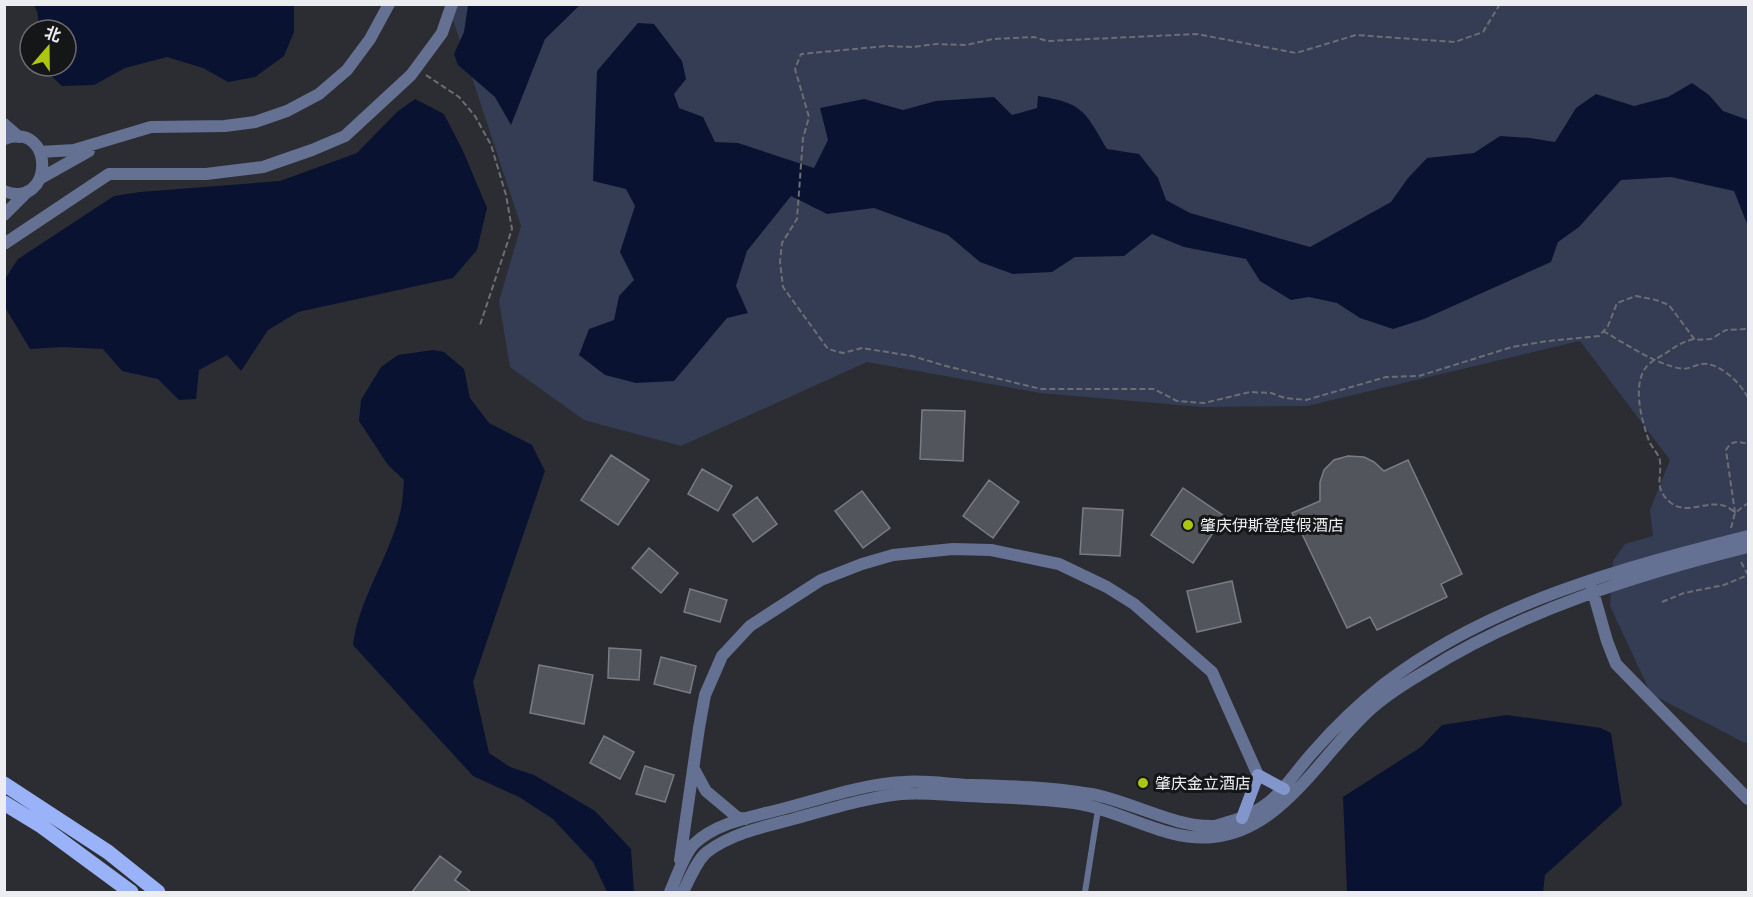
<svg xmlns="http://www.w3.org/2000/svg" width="1753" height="897" font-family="Montserrat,'Noto Sans SC',sans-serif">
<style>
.green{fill:#353d54}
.water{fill:#0a1231}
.building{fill:#52555b;stroke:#7a7c83;stroke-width:1.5}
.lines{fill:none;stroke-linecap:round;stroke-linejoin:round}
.path{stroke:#6c6e73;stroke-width:2;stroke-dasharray:6 3;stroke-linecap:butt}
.lane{stroke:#647192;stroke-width:6}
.street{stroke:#647192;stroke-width:12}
.secondary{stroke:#8396cc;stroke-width:12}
.primary{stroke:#9ab3f8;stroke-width:15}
.poi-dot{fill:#adc610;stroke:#151618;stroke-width:2}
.labels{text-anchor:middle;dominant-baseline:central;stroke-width:6;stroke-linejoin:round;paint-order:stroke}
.poi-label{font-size:16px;fill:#ebedf1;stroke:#151618;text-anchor:start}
</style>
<rect width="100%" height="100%" fill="#2b2d33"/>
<path class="green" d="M454 4 1748 5V743H1745L1651 694 1610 606 1613 561 1625 544 1653 536 1650 510 1670 460 1580 341 1307 406 1202 407 1040 393 867 362 681 446 584 420 510 367 499 301 521 226 452 17Z"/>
<path class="water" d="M34 5H294V32L284 56 255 77 228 82 203 68 167 57 125 68 94 85 62 86 47 72 46 66H66V30H40L37 11Z
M468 5H580L545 39 511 125 495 97 458 65 454 54 464 32Z
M638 23 654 24 682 61 686 79 674 94 679 108 703 117 715 142 738 143 814 168 828 140 820 108 864 99 903 110 936 101 994 97 1012 115 1037 108 1038 96C1083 103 1085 111 1107 149L1139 154 1158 178 1166 200 1190 213 1310 247 1391 202 1408 178 1427 158 1474 153 1500 136 1530 138 1555 142 1576 108 1596 94 1634 106 1668 97 1692 83 1709 95 1723 111 1748 120V226L1734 191 1671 177 1621 180 1579 227 1558 242 1551 262 1424 319 1393 329 1360 318 1337 303 1309 297 1291 300 1260 281 1246 259 1184 247 1152 234 1124 256 1075 257 1052 272 1013 274 980 262 948 235 874 208 827 214 791 196 747 251 736 286 748 313 727 318 674 381 636 383 605 375 579 355 589 329 614 320 619 296 634 280 620 252 635 206 626 189 593 181 597 71Z
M415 99 444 114 463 151 487 208 477 250 453 278 298 312 268 330 241 371 227 355 199 370 196 399 179 400 158 379 122 371 103 349 61 347 30 349 6 309 5 279 18 259 114 196 140 192 280 181 357 153 397 112Z
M433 350 444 352 464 369 470 398 489 423 532 445 545 471 473 682 489 753 510 767 534 775 595 811 631 849 634 892H607L593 862 553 819 519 797 473 776 353 645C359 598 389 558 400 513 403 502 403 491 404 480L388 465 359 421 361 400 381 367 398 355Z
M1507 715 1601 728 1611 733 1622 805 1545 875 1543 892H1347L1343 797 1421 747 1442 725Z"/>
<path class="building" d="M922 410 965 411 963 461 920 459Z
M611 455 649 480 618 525 581 500Z
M1348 456 1364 457 1374 462 1384 471 1408 460 1462 574 1441 584 1447 597 1377 630 1370 617 1347 628 1292 513 1320 501V482L1324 470 1334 460Z
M702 469 732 486 718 511 688 494Z
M989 480 1019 502 993 538 963 516Z
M1183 488 1224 516 1193 563 1151 535Z
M862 491 890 528 863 548 835 511Z
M757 497 777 524 753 542 733 515Z
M1083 508 1123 510 1120 556 1080 554Z
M649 548 678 573 661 593 632 568Z
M1232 581 1241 622 1197 632 1187 591Z
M690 589 727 600 720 622 684 612Z
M609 648 641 650 639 680 608 678Z
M661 657 696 666 690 693 654 684Z
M539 665 593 675 584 724 530 713Z
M604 736 634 752 620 779 590 763Z
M645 766 674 775 665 802 636 794Z
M440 856 461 872 455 880 471 892H412Z"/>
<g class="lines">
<path class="path" d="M1500 4 1483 32 1455 42 1356 35 1296 53 1197 34 1047 41 1034 37 993 39 966 45 936 44 912 47 886 46 801 54 795 69 809 117 803 138 797 219 782 243 780 262 783 287 828 349 843 353 862 348 912 356 946 366 1041 389H1154L1177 401 1204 403 1250 392 1271 393 1285 398 1306 400 1386 377 1419 376 1512 347 1548 341 1599 336 1608 326 1617 303 1636 296 1656 300 1669 305 1695 340 1711 339 1726 330 1748 329
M426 75 459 97 475 116 491 145 506 195 512 229 480 325
M1603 331C1626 344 1649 360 1674 367 1688 371 1689 367 1701 364 1718 361 1742 384 1748 398
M1694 339C1682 342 1676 346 1666 353 1659 357 1649 362 1644 370 1633 390 1642 421 1649 441 1652 448 1659 454 1660 461 1662 478 1653 488 1671 503 1690 518 1716 492 1735 513
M1735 513 1726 450C1732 440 1737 441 1748 444
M1731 528 1735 513 1748 503
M1741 562 1748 575
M1662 602 1684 593 1724 585 1748 575"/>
<path class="lane" d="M1085 892 1098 810"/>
<path class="street" d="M4 124 19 137
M4 139C56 120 54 211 4 191
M40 152 74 150 151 127 225 126 255 122 287 111 319 94 347 70 370 39 389 4
M41 178 89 151
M4 215 28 191
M4 244 109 174H206L263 167 312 150 345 136 411 75 442 33 452 4
M1592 588 1607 641 1616 664 1748 799
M694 769 706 791 737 817 745 819
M680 860 699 728 705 695 722 656 750 626 821 580 862 564 893 555 953 549 991 550 1059 564 1107 587 1134 604 1212 672 1258 775
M670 892C676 879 684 854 694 844 716 823 751 817 778 810 818 800 862 784 903 782 925 780 948 784 970 785 1010 786 1051 787 1091 794 1131 801 1175 828 1215 826 1220 825 1227 822 1232 821 1277 807 1285 783 1314 751 1335 727 1359 704 1384 684 1489 603 1622 568 1748 536
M683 892C689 880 697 860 707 852 731 834 762 827 790 820 827 810 864 798 901 794 922 792 945 795 967 796 1004 798 1043 798 1080 804 1125 812 1167 842 1213 837 1284 830 1322 752 1372 708 1388 694 1407 682 1426 671 1521 611 1639 574 1748 547"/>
<path class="secondary" d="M1242 818 1258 775 1284 789"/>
<path class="primary" d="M4 784 108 852 158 892
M4 803 40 825 131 892"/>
</g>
<g class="poi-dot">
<circle cx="1188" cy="525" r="6"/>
<circle cx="1143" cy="783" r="6"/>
</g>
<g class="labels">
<g class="poi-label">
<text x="1200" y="525">肇庆伊斯登度假酒店</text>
<text x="1155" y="783">肇庆金立酒店</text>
</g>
</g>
<rect width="1753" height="897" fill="none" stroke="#ebedf1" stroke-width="12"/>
<g transform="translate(48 48) rotate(20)"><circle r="28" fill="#151618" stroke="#6b6c6f" stroke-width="1.5"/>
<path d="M0-4.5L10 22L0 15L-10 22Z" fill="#adc610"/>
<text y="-9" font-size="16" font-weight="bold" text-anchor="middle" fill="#ebedf1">北</text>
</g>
</svg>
